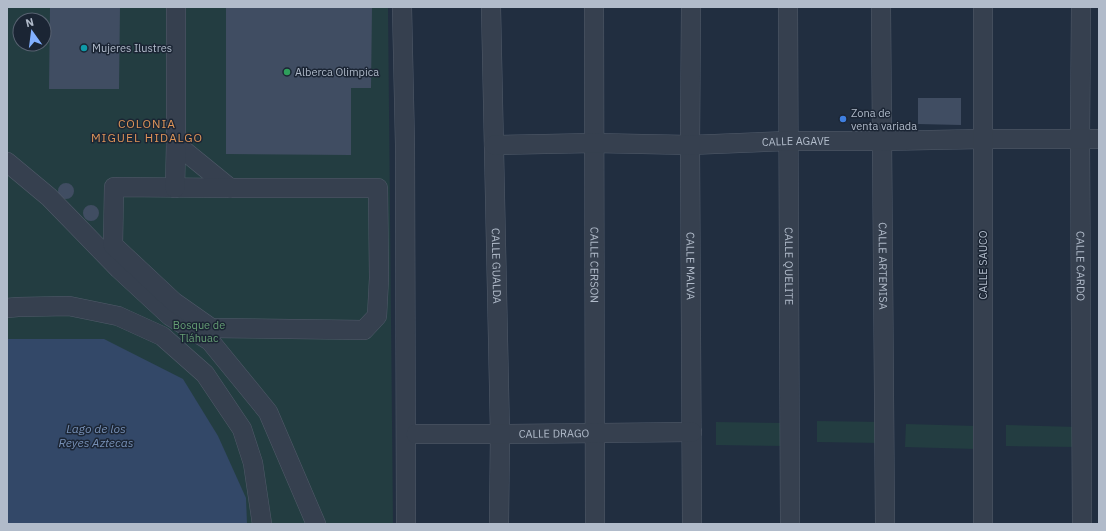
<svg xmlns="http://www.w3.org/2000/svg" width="1106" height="531" font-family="'IBM Plex Sans',sans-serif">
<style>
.green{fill:#233d41;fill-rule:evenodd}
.water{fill:#334868}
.building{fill:#404d62}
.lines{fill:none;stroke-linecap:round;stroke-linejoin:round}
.minor-casing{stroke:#515b6a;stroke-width:20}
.minor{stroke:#36404f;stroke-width:19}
.culture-dot{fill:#0f9aa8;stroke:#1b2534;stroke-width:1.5}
.leisure-dot{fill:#2e9e5b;stroke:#1b2534;stroke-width:1.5}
.shop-dot{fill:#3f7fe0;stroke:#1b2534;stroke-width:1.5}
.labels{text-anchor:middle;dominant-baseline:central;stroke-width:3;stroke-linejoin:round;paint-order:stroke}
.poi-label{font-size:11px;fill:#b1bbca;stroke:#1b2534;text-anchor:start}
.street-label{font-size:11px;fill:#b1bbca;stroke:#1b2534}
.park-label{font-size:11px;fill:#669e74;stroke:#1b2534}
.neighbourhood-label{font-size:12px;letter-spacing:1px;fill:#df9558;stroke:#1b2534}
.water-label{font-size:12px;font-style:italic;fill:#768fb5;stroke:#1b2534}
</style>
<rect width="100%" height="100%" fill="#212e40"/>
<path class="green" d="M7 7H388L393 524H7ZM20 20H44V44H20Z
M817 421 882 422V443L817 442Z
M716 422 788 423V446L716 445Z
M906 424 976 426V449L905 447Z
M1006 425 1077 427V447L1006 446Z"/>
<path class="water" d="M7 339H104L183 379 218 436 246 498 247 524H7Z"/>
<path class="building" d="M50 7H120L119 89H49Z
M226 7H372L371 88H351V155L226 154Z
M918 98H961V125L918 124Z
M58 191a8 8 0 1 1 16 0a8 8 0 1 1-16 0Z
M83 213a8 8 0 1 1 16 0a8 8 0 1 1-16 0Z"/>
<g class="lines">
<defs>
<g id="minor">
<path d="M402 7 405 145 406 524"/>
<path id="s1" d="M491 7 500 434 499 524"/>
<path id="s2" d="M594 7 595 524"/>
<path id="s3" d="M691 7 690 145 692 524"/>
<path id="s4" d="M788 7 790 524"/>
<path id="s5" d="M881 7 885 524"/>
<path id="s6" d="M1081 7 1080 139 1082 524"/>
<path d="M176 144 230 188"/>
<path id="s7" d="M494 145 594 143 690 145 789 141H881L982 139H1099"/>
<path d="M7 162 49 197 119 269 170 316 210 341 268 412 316 524"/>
<path d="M114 187 230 188H378L379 278 377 316 364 330 211 328 174 302 113 245Z"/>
<path d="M175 188 176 144V7"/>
<path d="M7 308 18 307 69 306 118 316 162 336 205 374 242 429 253 463 262 524"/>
<path id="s8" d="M416 434H500L692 432"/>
<path d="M983 524V7"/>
</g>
</defs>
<use href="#minor" class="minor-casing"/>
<use href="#minor" class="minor"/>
</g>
<circle class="culture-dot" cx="84" cy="48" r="4"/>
<circle class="leisure-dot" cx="287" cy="72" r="4"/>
<circle class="shop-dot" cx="843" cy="119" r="4"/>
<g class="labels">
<g class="poi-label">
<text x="92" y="48">Mujeres Ilustres</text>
<text x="295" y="72">Alberca Olimpica</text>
<text x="851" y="113">Zona de<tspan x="851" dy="13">venta variada</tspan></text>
</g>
<g class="street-label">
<text stroke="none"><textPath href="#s7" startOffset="302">CALLE AGAVE</textPath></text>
<text stroke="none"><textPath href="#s1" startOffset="259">CALLE GUALDA</textPath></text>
<text stroke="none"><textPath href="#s3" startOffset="259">CALLE MALVA</textPath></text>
<text stroke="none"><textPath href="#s4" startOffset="259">CALLE QUELITE</textPath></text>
<text transform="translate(983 265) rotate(-90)">CALLE SAUCO</text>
<text stroke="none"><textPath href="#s2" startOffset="258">CALLE CERSON</textPath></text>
<text stroke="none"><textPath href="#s5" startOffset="259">CALLE ARTEMISA</textPath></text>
<text stroke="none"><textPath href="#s6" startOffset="259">CALLE CARDO</textPath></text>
<text stroke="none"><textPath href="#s8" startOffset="138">CALLE DRAGO</textPath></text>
</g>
<g class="park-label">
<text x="199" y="325">Bosque de<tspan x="199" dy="13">Tláhuac</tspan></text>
</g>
<g class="neighbourhood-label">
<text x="147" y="123">COLONIA<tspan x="147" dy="14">MIGUEL HIDALGO</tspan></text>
</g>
<g class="water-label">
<text x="96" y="428">Lago de los<tspan x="96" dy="14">Reyes Aztecas</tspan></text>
</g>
</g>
<rect width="1106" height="531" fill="none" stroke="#b1bbca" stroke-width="16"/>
<g transform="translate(32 32) rotate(346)"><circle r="19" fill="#1b2534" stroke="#576170"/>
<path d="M0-3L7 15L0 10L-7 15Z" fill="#82b0ff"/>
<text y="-6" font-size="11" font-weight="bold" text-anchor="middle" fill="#b1bbca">N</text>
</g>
</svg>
